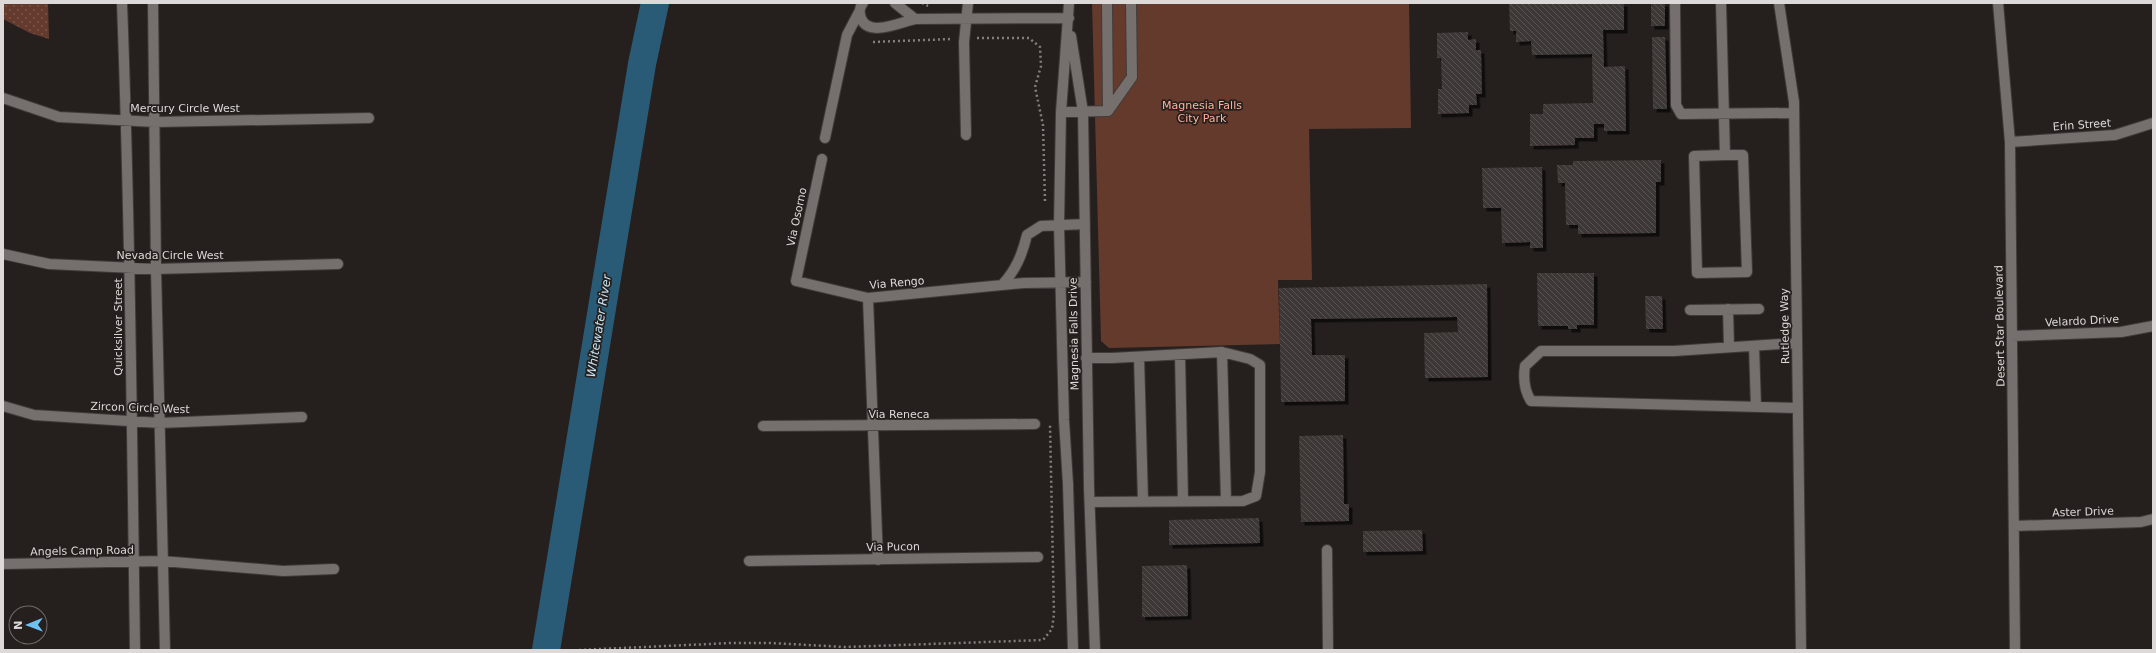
<svg xmlns="http://www.w3.org/2000/svg" width="2156" height="653" font-family="'DejaVu Sans',sans-serif">
<style>
.grass{fill:url(#grass-dots)}
.park{fill:#643a2d}
.lines{fill:none;stroke-linecap:round;stroke-linejoin:round}
.river{stroke:#295b76;stroke-width:28}
.building{fill:url(#building-back-hatch);filter:url(#shadow)}
.minor-casing{stroke:#403b3a;stroke-width:12}
.path{stroke:#847f7e;stroke-width:2.5;stroke-dasharray:2 3;stroke-linecap:butt}
.minor{stroke:#756f6d;stroke-width:10}
.labels{text-anchor:middle;dominant-baseline:central;stroke-width:3.5;stroke-linejoin:round;paint-order:stroke}
.park-label{font-size:11px;fill:#ffb098;stroke:#25201e}
.street-label{font-size:11px;fill:#ddd9d8;stroke:#25201e}
.water-label{font-size:12px;font-style:italic;fill:#c7e4f6;stroke:#25201e}
</style>
<defs>
<pattern id="grass-dots" width="8" height="8" patternUnits="userSpaceOnUse"><rect width="8" height="8" fill="#643a2d"/><path d="M2 2h.1M6 6h.1" fill="none" stroke="#7a564b" stroke-width="1.8" stroke-linecap="round"/></pattern>
<pattern id="building-back-hatch" width="6" height="6" patternUnits="userSpaceOnUse"><rect width="6" height="6" fill="#3d3735"/><path d="M-1 5l2 2M0 0l6 6M5-1l2 2" fill="none" stroke="#595352"/></pattern>
<filter id="shadow"><feDropShadow dx="3.5" dy="3.5" stdDeviation="0" flood-color="#0009"/></filter>
</defs>
<rect width="100%" height="100%" fill="#25201e"/>
<path class="grass" d="M3 3H48L49 39 30 33 3 19Z"/>
<path class="park" d="M1092 3H1409L1411 128 1309 129 1312 280H1278L1280 344 1109 348 1101 341Z"/>
<g class="lines">
<path class="river" d="M546 650 642 64 655 3"/>
</g>
<path class="building" d="M1509 3H1624V30H1603L1604 67 1625 66 1626 131H1604V124H1594V138H1575V145L1530 146V114H1543V104L1593 103 1592 54 1532 55 1531 41 1516 42V31H1510Z
M1651 3H1665V26H1651Z
M1468 32V40L1476 39V50H1481L1482 94H1476L1477 105H1469V113L1438 114V89H1442L1441 58H1437V33Z
M1652 37H1665L1667 109H1653Z
M1661 160V182H1656V233L1578 234V225H1566L1565 183H1558L1557 165H1573V161Z
M1542 167 1543 248H1530V242L1502 243 1501 208H1483L1482 168Z
M1537 273H1594V325H1577V329H1568V326H1538Z
M1487 284 1488 377 1425 378 1424 333 1458 332 1457 317 1311 319 1312 355H1345V401L1281 402 1279 288Z
M1645 296H1662L1663 329H1646Z
M1343 435 1344 504H1349V521L1301 522 1299 436Z
M1259 518 1260 543 1169 545V520Z
M1422 530 1423 551 1363 552V531Z
M1187 565 1188 616 1142 617V566Z"/>
<g class="lines">
<defs>
<path id="minor" d="M122 3C130 219 132 434 135 650
M153 3 156 269 165 650
M863 3C859 8 859 12 861 18 868 38 901 22 915 19
M895 3 915 19 1069 18
M1069 3 1061 112 1059 225 1064 420 1068 484 1073 650
M1675 3 1676 105 1681 114 1794 113
M1721 3 1725 155 1694 156 1697 273 1747 272 1743 155H1725
M1779 3 1794 102 1801 650
M1998 3 2010 142 2015 650
M1071 36 1083 112 1089 488 1095 650
M3 98 59 117 155 122 369 118
M1108 111 1132 77 1131 3
M1061 112 1108 111 1107 3
M966 135 964 42 968 3
M825 138 847 35 859 12
M2010 142 2115 135 2153 123
M822 159 796 281 868 298 1024 283 1086 282
M3 254 49 264 156 269 338 264
M1002 285C1016 270 1022 255 1027 235L1041 226 1085 224
M868 298 878 560
M1728 309 1729 347
M1690 310 1759 309
M2012 336 2121 332 2153 326
M1797 343 1674 351H1541L1525 366C1523 379 1524 390 1531 401L1798 408
M1754 346 1756 407
M1222 352 1226 501
M1180 355 1183 501
M1139 357 1143 501
M1086 358H1112L1222 352 1250 359 1260 365V472L1256 496 1243 501 1090 502
M3 406 34 415 160 423 302 417
M763 426 1035 424
M2014 526 2141 522 2153 519
M1327 550 1328 650
M749 561 1038 557
M3 564 162 561 283 571 334 569"/>
</defs>
<use href="#minor" class="minor-casing"/>
<path class="path" d="M922 3 928 6
M977 38H1029L1040 47 1041 66 1035 87 1043 125 1045 202
M873 42 952 39
M579 650 731 643H771L845 647 1043 640 1052 629 1054 614 1050 425"/>
<use href="#minor" class="minor"/>
</g>
<g class="labels">
<g class="park-label">
<text x="1202" y="105">Magnesia Falls<tspan x="1202" dy="13">City Park</tspan></text>
</g>
<g class="street-label">
<text x="185" y="108">Mercury Circle West</text>
<text transform="translate(2082 125) rotate(-4)">Erin Street</text>
<text transform="translate(797 217) rotate(-78)">Via Osorno</text>
<text x="170" y="255">Nevada Circle West</text>
<text transform="translate(897 283) rotate(-5)">Via Rengo</text>
<text transform="translate(2082 321) rotate(-3)">Velardo Drive</text>
<text transform="translate(1785 326) rotate(-91)">Rutledge Way</text>
<text transform="translate(2000 326) rotate(-91)">Desert Star Boulevard</text>
<text transform="translate(118 327) rotate(-90)">Quicksilver Street</text>
<text transform="translate(1074 334) rotate(-91)">Magnesia Falls Drive</text>
<text transform="translate(140 408) rotate(2)">Zircon Circle West</text>
<text x="899" y="414">Via Reneca</text>
<text transform="translate(2083 512) rotate(-2)">Aster Drive</text>
<text transform="translate(893 547) rotate(-1)">Via Pucon</text>
<text transform="translate(82 551) rotate(-1)">Angels Camp Road</text>
</g>
<g class="water-label">
<text transform="translate(599 326) rotate(-81)">Whitewater River</text>
</g>
</g>
<rect width="2156" height="653" fill="none" stroke="#ddd9d8" stroke-width="8"/>
<g transform="translate(28 625) rotate(269)"><circle r="19" fill="#25201e" stroke="#6f6a68"/>
<path d="M0-3L7 15L0 10L-7 15Z" fill="#6dc2f3"/>
<text y="-6" font-size="11" font-weight="bold" text-anchor="middle" fill="#ddd9d8">N</text>
</g>
</svg>
